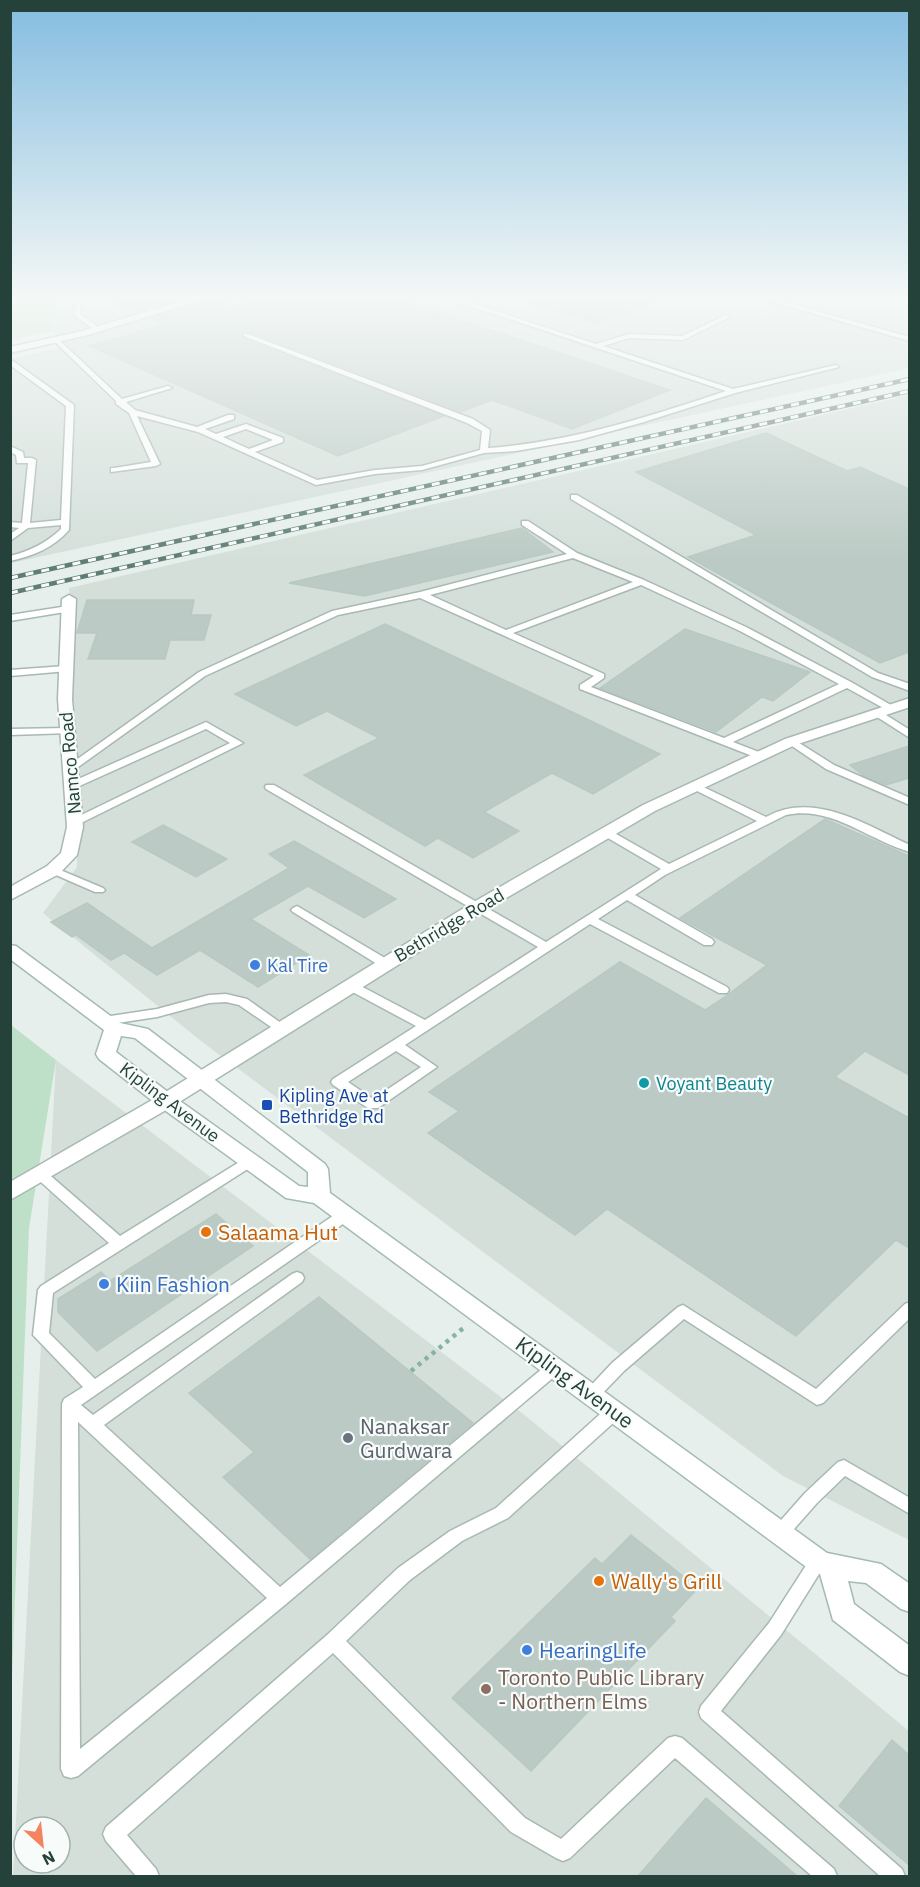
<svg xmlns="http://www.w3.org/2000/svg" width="920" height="1887" font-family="'IBM Plex Sans',sans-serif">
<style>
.built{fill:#d4dfda;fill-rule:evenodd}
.green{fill:#bfe0c8}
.building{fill:#bbcac4;stroke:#b8c9c2;stroke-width:1.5}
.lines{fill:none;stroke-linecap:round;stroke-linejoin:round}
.service-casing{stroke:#a8b8b2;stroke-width:3}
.minor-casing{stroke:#a8b8b2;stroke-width:3}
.secondary-casing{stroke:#a4bbb3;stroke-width:3}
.path{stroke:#86b3a5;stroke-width:4.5;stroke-dasharray:4 5;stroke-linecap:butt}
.service{fill:#fff;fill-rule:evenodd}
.minor{fill:#fff;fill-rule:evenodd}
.secondary{fill:#fff;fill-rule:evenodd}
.rail-casing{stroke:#5f7d75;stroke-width:4.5}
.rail{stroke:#f7fbf9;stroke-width:3;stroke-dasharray:8;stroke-linecap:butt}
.shop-dot{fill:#3f7fe0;stroke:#f7fbf9;stroke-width:2}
.culture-dot{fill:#0f9aa8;stroke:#f7fbf9;stroke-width:2}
.transit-dot{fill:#1a4fb4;stroke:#f7fbf9;stroke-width:2}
.food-dot{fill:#e8710a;stroke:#f7fbf9;stroke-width:2}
.worship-dot{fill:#6b7280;stroke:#f7fbf9;stroke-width:2}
.education-dot{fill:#8d6e63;stroke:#f7fbf9;stroke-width:2}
.labels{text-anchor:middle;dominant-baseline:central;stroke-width:4.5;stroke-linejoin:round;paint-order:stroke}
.street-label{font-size:18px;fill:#24423a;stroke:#f7fbf9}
.shop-label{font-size:18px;fill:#366cbe;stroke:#f7fbf9;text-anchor:start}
.culture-label{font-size:18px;fill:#0d838f;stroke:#f7fbf9;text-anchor:start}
.transit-label{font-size:18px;fill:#164399;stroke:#f7fbf9;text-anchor:start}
.near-food-label{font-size:21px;fill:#c56008;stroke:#f7fbf9;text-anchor:start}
.near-shop-label{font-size:21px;fill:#366cbe;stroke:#f7fbf9;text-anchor:start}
.near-street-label{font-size:21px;fill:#24423a;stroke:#f7fbf9}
.near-worship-label{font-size:21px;fill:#5b616d;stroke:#f7fbf9;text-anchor:start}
.near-education-label{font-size:21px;fill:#785e54;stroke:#f7fbf9;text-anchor:start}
</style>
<rect width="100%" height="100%" fill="#e6efeb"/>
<path class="built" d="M55 298H909V368L11 563 10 359 68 346 53 331Z
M909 395V1540L783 1476 201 1041 43 913 77 867 69 588Z
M56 1060 527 1417 909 1731V1876H13ZM24 1827H60V1863H24Z"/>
<path class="green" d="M11 298H55L53 331 11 340Z
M11 1025 56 1060 29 1228 11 1704Z"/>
<path class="building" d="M106 298H184L138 312Z
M210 298H227L228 307 257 298H396L670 390 572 429 492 400 461 412 249 332H242L243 338 444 416 338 456 89 346 167 324 152 318Z
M529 298H656V300L595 323 529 302Z
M766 433 847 471 860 467 909 489V652L880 663 688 557 756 535 636 472Z
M522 528 553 552 364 596 289 583Z
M87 600H194L191 615H211L204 640H170L165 659H88L97 633H77Z
M385 624 572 712 660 754 593 794 552 773 484 812 519 831 473 858 438 838 425 846 304 775 379 738 327 711 296 726 235 694Z
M685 629 810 672 773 701 762 697 716 732 600 688Z
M909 746V778L886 785 864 776 850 765Z
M825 819 909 856V1075L865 1051 835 1077 909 1118V1248L896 1240 796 1336 607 1209 575 1235 428 1133 459 1111 429 1092 620 962 705 1010 729 994 767 965 680 918Z
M163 825 227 859 196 877 132 842Z
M294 841 396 899 364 918 308 886 251 919 309 955 258 987 200 950 157 975 124 953 111 960 76 935 72 937 51 922 87 903 152 948 289 868 269 854Z
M216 1214 253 1246 97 1351 58 1312V1299L101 1272 110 1281Z
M319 1297 473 1423 310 1559 223 1477 254 1452 189 1393Z
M631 1535 698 1588 671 1617 675 1621 531 1771 452 1698 595 1558 602 1564Z
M892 1740 909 1755V1865L839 1806Z
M706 1798 797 1876H638Z"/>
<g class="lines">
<defs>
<path id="service" d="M75 298H81L80 314 99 328V330H95L75 316Z
M446 298H456L596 344 629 334 682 336 726 315H730V317L683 340 629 338 603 346 733 389 836 365 839 367 735 393 644 422 579 440 516 451 484 453 422 470 375 474 316 485 198 432 137 416 160 464 156 466 111 472V468H114L151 462 129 413 116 404V401L53 340 58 339 122 399 168 386 172 388 126 402 135 410 197 427 228 415H234V419L205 429 216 434 246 424 283 438V442L255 452 317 480 375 470 422 466 480 450 482 431 467 423 244 336V334H248L473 419 490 430 488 448C571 442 648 417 726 391ZM246 429 273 440 249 449 223 437Z
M759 298H770L910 337V341Z
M896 298 910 299V303L897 299Z
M10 359 74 405 69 530C53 548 33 556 10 561V556C30 551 46 543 61 529V525L28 528 10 541V534L19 528 10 527V522L22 523 28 463H17L16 455 10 452V446L23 452 24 458H32L36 460 30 523 61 520 66 406 10 365Z
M571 495H577L878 673 910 684V691L872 677 571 499Z
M522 521H528L577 553 644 580 746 627 851 682 896 708 895 710H887L847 688 733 742 764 754 765 756 764 758 760 759 580 689V685L594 676 420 598 338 615 205 676 74 770H66L65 768 199 672 332 611 420 592 567 554 522 525ZM573 558 633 582 506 630 430 595ZM641 585 740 631 839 684 724 738 591 687 604 678V674L513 633Z
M68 606 73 609 71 611 10 621V615Z
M65 666 68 667V671L10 676V670Z
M878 710 910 730V738L874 715 873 713Z
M206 722 243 743 79 824H71L70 822 71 820 230 743 206 729 75 788H67L66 786 67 784Z
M67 728 72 731 71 733 10 735V729Z
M793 739 834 765 910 798V805L826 769 789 744 788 742Z
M695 783 766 817C813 790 866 825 910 845V852C868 840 831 805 786 815L665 875 635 895 712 939 714 942 712 945H704L627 900 598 919 727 987 729 990 727 993H719L590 924 405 1045 437 1067 378 1108H368L333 1085 331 1082 333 1079 416 1026 347 989 345 986 347 983H355L425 1020 538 947 266 789 265 787 266 785H274L546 942 661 869 601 834 599 832 601 830H609L669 864 757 821 691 788 690 786ZM396 1051 421 1067 373 1099 348 1082Z
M53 867 103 888 105 890 103 892H95L49 872 47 870 49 868Z
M297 906 390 961 392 964 390 967H382L293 912 291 910 293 908Z
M226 994 247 999 288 1028 282 1032 277 1031 239 1005 226 1002 209 1003 157 1017 104 1025 98 1021 104 1017 157 1009 209 995Z
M249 1156 254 1157 256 1161 254 1165 53 1293 49 1333 95 1379 340 1211 345 1210 350 1211 352 1215 350 1219 81 1405 93 1415 292 1274 297 1272 302 1274 304 1278 302 1282 104 1425 280 1587 549 1363 555 1361 561 1363 563 1367 561 1371 286 1604 78 1776 71 1778 64 1776 61 1769 62 1404 64 1399 83 1387 33 1335 38 1290 41 1286 109 1243 33 1175 35 1171H45L120 1236ZM78 1422 267 1598 80 1749Z
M910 1302V1318L823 1403 817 1405 684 1319 624 1371 597 1399 591 1401 585 1399 583 1394 612 1363 678 1307 683 1305 816 1389 905 1304Z
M615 1404 621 1406 623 1411 621 1416 508 1518 462 1541 410 1580 346 1641 525 1818 561 1839 668 1738 675 1736 682 1738 834 1869 837 1876H812L675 1758 570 1858 563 1861 556 1858 511 1832 333 1653 127 1835 156 1869 159 1876H136L106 1841 103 1834 106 1827 327 1635 398 1568 450 1531 496 1508 609 1406Z
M844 1460 910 1498V1514L845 1476 817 1503 787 1537 781 1540 775 1537 772 1532 775 1527 805 1493 838 1462Z
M818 1553 824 1556 827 1561 824 1566 781 1635 721 1711 902 1869 905 1876H880L701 1718 699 1712 701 1706 769 1623 812 1556Z"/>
<path id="minor" d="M69 595 76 599 72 699 83 827 77 855 59 874 10 900V887L47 866 61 853 67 827 58 699 62 599Z
M910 698V707L795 745 655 811 484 911 173 1106 10 1200V1182L159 1096 472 903 643 805 785 739Z"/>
<path id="secondary" d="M192 298H208L88 335 10 353V347L82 331Z
M10 945 16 946 120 1023 148 1029 325 1164 328 1169 330 1193 827 1553 881 1564 910 1584V1612L901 1609 866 1583 848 1581 854 1604 910 1646V1676L900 1672 833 1620 820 1574 809 1569 314 1203 286 1198 159 1106 99 1059 96 1054 104 1030 10 959ZM121 1036 135 1038 308 1172V1187L299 1186 173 1096 116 1052Z"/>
</defs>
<use href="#service" class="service-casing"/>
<use href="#minor" class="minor-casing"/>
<use href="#secondary" class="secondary-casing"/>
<path class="path" d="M411 1371 466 1326"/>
<use href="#service" class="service"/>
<use href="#minor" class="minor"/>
<use href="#secondary" class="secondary"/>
<defs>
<path id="rail" d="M10 578 910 379
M10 593 910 391"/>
</defs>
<use href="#rail" class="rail-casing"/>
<use href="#rail" class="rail"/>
</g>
<linearGradient id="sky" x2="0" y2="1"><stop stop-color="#84bce0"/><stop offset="0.53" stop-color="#f4f8f6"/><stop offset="1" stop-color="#f4f8f6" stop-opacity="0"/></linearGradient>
<rect width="920" height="562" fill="url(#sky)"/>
<g class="shop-dot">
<circle cx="255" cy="965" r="6"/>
<circle cx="104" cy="1284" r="6"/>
<circle cx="527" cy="1650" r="6"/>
</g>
<circle class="culture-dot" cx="644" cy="1083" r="6"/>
<rect class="transit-dot" x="261" y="1099" width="12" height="12" rx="3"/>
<g class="food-dot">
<circle cx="206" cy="1232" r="6"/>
<circle cx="599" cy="1581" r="6"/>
</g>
<circle class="worship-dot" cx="348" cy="1438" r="6"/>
<circle class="education-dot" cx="486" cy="1689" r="6"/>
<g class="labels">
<g class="street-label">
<text transform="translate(70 763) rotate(-95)">Namco Road</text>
<text transform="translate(449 925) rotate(-31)">Bethridge Road</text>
<text transform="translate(170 1102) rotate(37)">Kipling Avenue</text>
</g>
<g class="shop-label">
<text x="267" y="965">Kal Tire</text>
</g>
<g class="culture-label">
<text x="656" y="1083">Voyant Beauty</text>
</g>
<g class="transit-label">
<text x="279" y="1095">Kipling Ave at<tspan x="279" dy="21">Bethridge Rd</tspan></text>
</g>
<g class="near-food-label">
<text x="218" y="1232">Salaama Hut</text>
<text x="611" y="1581">Wally's Grill</text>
</g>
<g class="near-shop-label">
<text x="116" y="1284">Kiin Fashion</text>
<text x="539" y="1650">HearingLife</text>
</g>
<g class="near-street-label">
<text transform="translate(575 1382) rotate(36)">Kipling Avenue</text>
</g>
<g class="near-worship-label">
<text x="360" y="1426">Nanaksar<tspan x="360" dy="24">Gurdwara</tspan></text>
</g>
<g class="near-education-label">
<text x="498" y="1677">Toronto Public Library<tspan x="498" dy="24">- Northern Elms</tspan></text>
</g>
</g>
<rect width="920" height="1887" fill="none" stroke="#24423a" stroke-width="24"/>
<g transform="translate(42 1845) rotate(153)"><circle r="28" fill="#f7fbf9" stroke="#a3b1ad" stroke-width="1.5"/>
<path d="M0-4.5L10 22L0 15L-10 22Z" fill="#f4845f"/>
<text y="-9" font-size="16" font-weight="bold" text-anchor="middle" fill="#24423a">N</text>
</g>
</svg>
